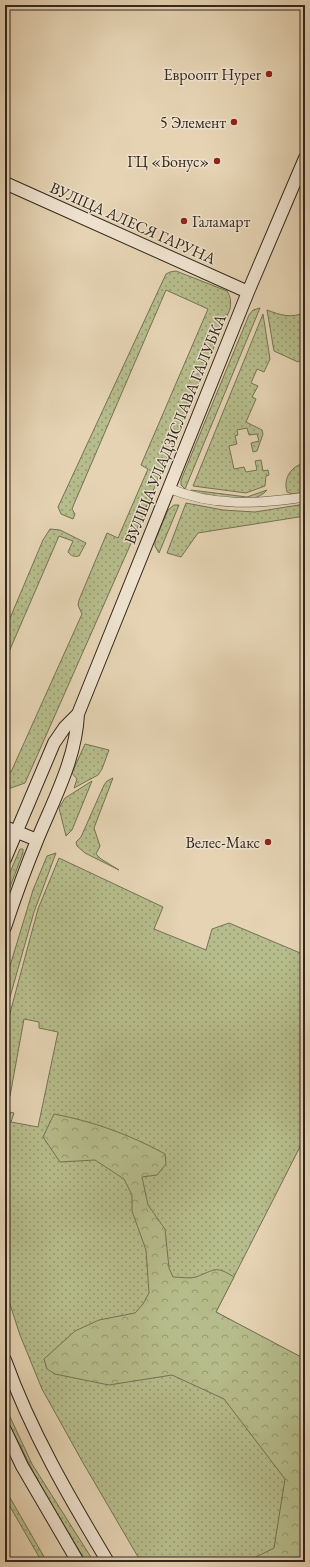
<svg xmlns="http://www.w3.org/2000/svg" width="310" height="1567" font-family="'EB Garamond',serif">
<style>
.grass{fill:url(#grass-dots);stroke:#747254}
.forest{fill:url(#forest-crowns);stroke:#747254}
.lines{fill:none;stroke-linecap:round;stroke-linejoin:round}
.street-casing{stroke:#605242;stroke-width:10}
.secondary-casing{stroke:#33271d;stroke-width:14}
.street{stroke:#eee2ce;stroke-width:9}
.secondary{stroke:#eee2ce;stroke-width:12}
.poi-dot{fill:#8f2418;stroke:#eee2ce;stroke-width:1.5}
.labels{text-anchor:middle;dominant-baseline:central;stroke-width:3;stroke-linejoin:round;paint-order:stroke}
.poi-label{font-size:16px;fill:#33271d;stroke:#eee2ce;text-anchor:end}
.street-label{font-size:16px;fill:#33271d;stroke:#eee2ce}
</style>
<defs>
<pattern id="grass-dots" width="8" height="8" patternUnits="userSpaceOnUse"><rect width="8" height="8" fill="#b6bc8b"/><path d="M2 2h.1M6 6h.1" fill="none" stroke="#959971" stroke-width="1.8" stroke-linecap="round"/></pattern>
<pattern id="forest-crowns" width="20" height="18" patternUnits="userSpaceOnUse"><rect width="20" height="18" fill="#b6bc8b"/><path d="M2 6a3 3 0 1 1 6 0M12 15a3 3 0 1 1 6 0" fill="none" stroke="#959971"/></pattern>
</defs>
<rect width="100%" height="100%" fill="#e5d3b3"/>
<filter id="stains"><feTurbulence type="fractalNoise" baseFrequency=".005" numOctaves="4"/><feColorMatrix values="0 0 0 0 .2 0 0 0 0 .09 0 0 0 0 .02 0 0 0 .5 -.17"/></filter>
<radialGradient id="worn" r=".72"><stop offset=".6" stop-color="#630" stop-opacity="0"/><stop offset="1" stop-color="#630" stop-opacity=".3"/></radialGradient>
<path class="grass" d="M176 271 227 291C231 297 231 302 230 309L132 541 25 783 5 790V770L11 772 82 614 78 605 79 600 107 533 118 538 148 469 141 465 208 309 166 290 74 504 72 509 75 514 73 519 61 514 58 507 166 274 170 272Z
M260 308 185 489 181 485V480L249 315 253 310Z
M267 310C280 315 292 319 305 312V360L302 359 298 362 274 351Z
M263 314 270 359 264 372 257 369 251 383 258 386 252 397 256 399 246 422 262 430 263 434 257 451 253 452 251 443 259 441 257 434 249 435 247 428 237 430 238 435 235 436 237 444 229 446 234 469 244 467 246 472 257 470 255 461 261 460 263 471 268 470 269 475 266 476 265 486 246 493 193 486Z
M305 463V492L292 494 287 492C283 478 291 466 305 463Z
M191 490 247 497 267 490C252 508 213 497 192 494L190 492Z
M186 503 223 510 255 512 305 504V516L198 533 181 557 167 553Z
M174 505H179L159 553 155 546V541L168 510Z
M50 529 60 530 86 543 79 556C74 557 71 556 68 552L73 541 59 536 5 661V630L43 540Z
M85 744 109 750 102 769 98 775 74 788 77 779 72 773Z
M113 778 94 828 100 846 96 854 101 859 119 870 85 853 77 846 76 842 81 837 104 785 107 781Z
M92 781 72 830 66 836 59 808 65 798Z
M20 849H23V853L5 900V884Z
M56 853 34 912 10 997 5 1022 6 979 33 890 47 856Z
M59 858 163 907 154 929 206 950 212 929 229 923 305 955V1137L216 1312 305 1360V1562H141L82 1461 42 1389 20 1335 5 1289V1111L14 1113 11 1122 38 1127 58 1032 39 1028V1022L24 1019 10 1096 5 1095V1039L10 1013 38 909Z
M5 1406 32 1464 94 1562H86C63 1523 38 1484 19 1443 13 1432 5 1419 5 1406Z
M5 1489 47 1562H42L5 1498Z"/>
<path class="forest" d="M54 1114C92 1121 131 1135 165 1154L166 1164 157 1175 142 1177 148 1205 165 1229 169 1268 173 1277C180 1277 190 1279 196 1277 215 1270 215 1265 234 1277L216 1312 305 1359V1562H246L274 1548 285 1479 224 1399 172 1375 109 1385 55 1374 47 1369 44 1359 75 1331 99 1320 135 1313 143 1304 149 1293 146 1250 132 1211V1195L124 1179 95 1160 60 1162 43 1137Z"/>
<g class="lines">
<defs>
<path id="street" d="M168 488C214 507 257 504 305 497"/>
<path id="secondary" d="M5 183 248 292
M5 827 37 840
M5 859 54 743 65 727 78 714
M5 927C15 897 26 867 38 838 55 797 76 758 78 714L248 292 305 158
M5 1360C31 1432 69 1497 108 1562
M5 1430 22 1466 78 1562"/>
</defs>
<use href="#street" class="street-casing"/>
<use href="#secondary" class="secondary-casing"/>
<use href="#street" class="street"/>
<use href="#secondary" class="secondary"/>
</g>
<g class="poi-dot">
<circle cx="269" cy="74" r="4"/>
<circle cx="234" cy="122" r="4"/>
<circle cx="217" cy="161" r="4"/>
<circle cx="184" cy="221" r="4"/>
<circle cx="268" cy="842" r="4"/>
</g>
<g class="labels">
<g class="poi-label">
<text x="261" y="74">Евроопт Hyper</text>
<text x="226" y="122">5 Элемент</text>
<text x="209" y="161">ГЦ «Бонус»</text>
<text x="192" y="221" text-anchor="start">Галамарт</text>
<text x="260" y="842">Велес-Макс</text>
</g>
<g class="street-label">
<text transform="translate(133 223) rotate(24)">ВУЛІЦА АЛЕСЯ ГАРУНА</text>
<text transform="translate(175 429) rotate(-68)">ВУЛІЦА УЛАДЗІСЛАВА ГАЛУБКА</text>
</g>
</g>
<rect width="310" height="1567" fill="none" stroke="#e5d3b3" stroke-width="20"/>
<rect x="6" y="6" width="298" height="1555" fill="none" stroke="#33271d" stroke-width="2"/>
<rect x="10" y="10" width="290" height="1547" fill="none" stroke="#33271d"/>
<rect width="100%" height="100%" filter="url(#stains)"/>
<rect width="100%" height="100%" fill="url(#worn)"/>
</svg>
